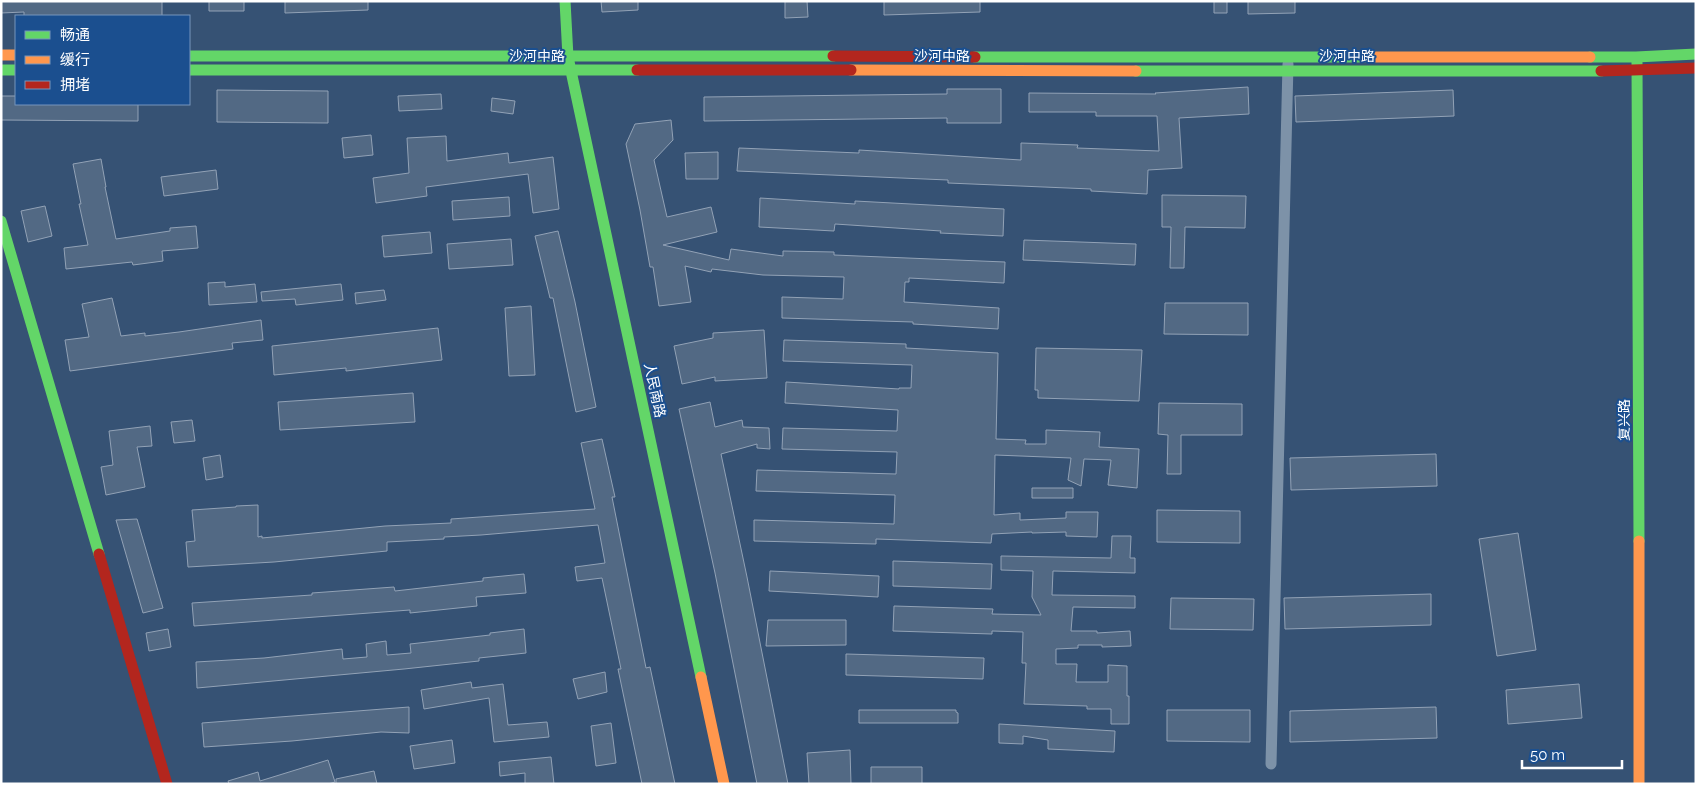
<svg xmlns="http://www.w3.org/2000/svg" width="1697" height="785" font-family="Raleway,'Noto Sans SC',sans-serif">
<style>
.building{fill:#526984;stroke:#92a2b6}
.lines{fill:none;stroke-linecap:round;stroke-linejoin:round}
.street{stroke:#7d92a8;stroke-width:11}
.fast{stroke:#63d668;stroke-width:11}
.slow{stroke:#ff974d;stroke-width:11}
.jam{stroke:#b3261e;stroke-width:11}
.labels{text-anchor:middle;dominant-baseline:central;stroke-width:4;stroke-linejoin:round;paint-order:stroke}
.street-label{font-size:14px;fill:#fff;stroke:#1b4f8f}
</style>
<rect width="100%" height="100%" fill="#365274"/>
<path class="building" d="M1 1H162V16H24V12L1 13Z
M209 1H244V11H209Z
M285 1H368V10L285 13Z
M601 1H638V10L602 12Z
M785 1H807L808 17 785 18Z
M884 1H980V12L884 15Z
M1214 1H1227V13H1214Z
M1248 1H1295V13L1248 14Z
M1248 87 1249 114 1179 118 1182 168 1148 170 1147 194 1091 191V189L948 183V180L737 171 739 148 859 153V150L1021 160V143L1078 145 1077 148 1159 151 1157 116H1096V112H1029V93L1156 94 1155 93Z
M947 89H1001V123H947V118L704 121V97L947 94Z
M217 90 328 91V123L217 122Z
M1453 90 1454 116 1296 122 1295 96Z
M441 94 442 109 399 111 398 96Z
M1 96H16V104H138V121L1 120Z
M492 98 515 101 513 114 491 111Z
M671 120 673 140 654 160 667 217 711 207 717 232 663 245 729 260 731 249 783 256V251L834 252V255L1005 262 1004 283 909 278V282H905L904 302 999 308 998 329 913 324V322L782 318V297L843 299 844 277 763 275 712 269 711 272 685 266 691 302 659 306 653 267H650L640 210 626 144 635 124Z
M371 135 373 155 344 158 342 138Z
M446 136 447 161 508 153 509 163 553 157 559 209 533 213 528 174 426 187 427 196 376 203 373 178 409 173 407 138Z
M718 152V179H686L685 153Z
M101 159 106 187H105L116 239 170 231V228L196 226 198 248 162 251 163 261 133 265 132 262 66 269 64 248 88 245 79 204H81L73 164Z
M216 170 218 189 164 196 161 177Z
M1162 195 1246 196 1245 228 1185 227 1184 268H1170L1171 227H1162Z
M509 197 510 216 453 220 452 201Z
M760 198 855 204V201L1004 209 1003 236 940 233 941 231 835 224 834 231 759 227Z
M45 206 52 236 28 242 21 211Z
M558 231 575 302 596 407 576 412 553 298H550L535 236Z
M430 232 432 253 384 257 382 236Z
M511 239 513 265 449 269 447 244Z
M1024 240 1136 244 1135 265 1023 260Z
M225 282V287L255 284 257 302 209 305 208 283Z
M341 284 343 300 296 305 295 299 262 301 261 292Z
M384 290 386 300 356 304 355 293Z
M112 298 121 336 145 333V336L179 332 261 320 263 340 232 343 233 349 70 371 65 340 89 337 82 304Z
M1165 303H1248V335L1164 334Z
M531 306 535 375 509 376 505 308Z
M438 328 442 360 346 371V368L274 375 272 346Z
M764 330 767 378 715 381V377L682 384 674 346 713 338V333Z
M784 340 906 344V348L998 353 996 439 1026 440 1025 444H1046V430L1100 432 1099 447 1139 449 1137 488 1108 485 1111 460 1084 459 1081 486 1068 480 1071 458 995 455 994 515 1020 513V520L1066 518V512H1098L1097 537 1066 536V532L1032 533V532L992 534 991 543 876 539V544L754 541V520L894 524 895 495 756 491 757 470 896 474 897 452 782 449 783 428 897 431 898 410 785 403 786 382 899 389V388H911L912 365 783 361Z
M1036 348 1142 350 1139 401 1038 398V390H1035Z
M413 393 415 422 280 430 278 402Z
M710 402 715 427 742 420 743 427 769 428 770 449 757 448V444L721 454 747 577 788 784H757L715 573 679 409Z
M1159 403 1242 404V435H1181V474H1167L1168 435 1158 434Z
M192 420 195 441 174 443 171 422Z
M150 426 152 446 137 447 145 487 106 495 101 467 113 465 109 431Z
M602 439 615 497H612L646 668 650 667 675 784H642L618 669H621L602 578 577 581 575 567 605 563 598 525 481 535 444 537V539L387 542V551L274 562 188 567 186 542 195 541 192 510 236 507V506L258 505V537L262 536V538L385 526 451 523V519L595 509 581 443Z
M1436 454 1437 486 1291 490 1290 458Z
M220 455 223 477 206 480 203 458Z
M1032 488H1073V498H1032Z
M1157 510 1240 511V543L1157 542Z
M137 519 163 608 143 613 116 520Z
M1518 533 1536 650 1497 656 1479 539Z
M1112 536H1131L1130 558H1135V573L1053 571 1052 595 1135 596V608L1073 607 1071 631H1097V633L1130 631 1131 646 1102 647V645H1078V648L1056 649V664H1077L1076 682H1108V665L1127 666V696H1129V724H1111V709H1087V706L1024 704 1026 663H1022L1023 632 992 631V634L893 631 894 606 993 609 992 614 1041 615 1032 597 1033 571 1001 570V556L1111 558Z
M893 561 992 564 991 589 893 586Z
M770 571 879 576 878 597 769 591Z
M524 574 526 593 476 597 477 606 410 613V610L194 626 192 603 312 595V593L394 587 395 591 483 581V578Z
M1431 594V625L1285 629 1284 598Z
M1171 598 1254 599 1253 630 1170 629Z
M768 620H846V645L766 646Z
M168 629 171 647 149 651 146 633Z
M524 629 526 653 479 658V661L404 669 197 688 196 662 264 658 342 649 343 659 367 657 366 644 386 641 387 655 411 653 410 644 490 635V633Z
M846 654 984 658 983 679 846 675Z
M605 672 607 692 578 699 573 679Z
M471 682 472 688 503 684 508 725 547 722 549 737 494 742 489 698 424 709 421 690Z
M1579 684 1582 718 1508 724 1506 690Z
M409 707V733L381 732 292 741 204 747 202 723Z
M1436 707 1437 738 1290 742V711Z
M859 710H956V712L958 713V723H859Z
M1167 710H1250V742L1167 741Z
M611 723 616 763 596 766 591 726Z
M999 724 1115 731 1114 752 1048 749V740L1023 736V744L999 743Z
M452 740 455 763 414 769 410 746Z
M850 750 851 784H809L807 753Z
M551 757 554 784H525V773L500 776 499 762Z
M328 760 335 782 328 784H229L228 781 258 772 260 781Z
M871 767H922V784H871Z
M374 771 377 784H336V779Z"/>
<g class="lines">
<path class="street" d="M1271 764 1288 64"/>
<path class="fast" d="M565 1 568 57 701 677
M189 56H833
M975 57H1367
M1590 57H1636L1696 54
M1637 62 1639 541
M1 70H16
M189 70H637
M1136 71H1601
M1 221 99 554"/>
<path class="slow" d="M1 55H16
M1367 57H1590
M851 70 1136 71
M1639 541V784
M701 677 724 784"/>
<path class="jam" d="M833 56 975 57
M637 70H851
M1601 71 1696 68
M99 554 167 784"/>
</g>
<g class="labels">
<g class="street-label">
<text x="537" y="56">沙河中路</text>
<text x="942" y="56">沙河中路</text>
<text x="1347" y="56">沙河中路</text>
<text transform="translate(655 390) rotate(78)">人民南路</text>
<text transform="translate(1624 420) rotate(-90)">复兴路</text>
</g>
</g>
<rect width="1697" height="785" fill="none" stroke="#ffffff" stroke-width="5"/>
<rect x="15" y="15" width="175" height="90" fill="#1b4f8f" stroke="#7695bc"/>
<rect x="25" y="31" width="25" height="8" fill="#63d668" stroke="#7695bc"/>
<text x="60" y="40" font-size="15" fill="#ffffff">畅通</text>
<rect x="25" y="56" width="25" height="8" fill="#ff974d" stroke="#7695bc"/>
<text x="60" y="65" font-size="15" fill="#ffffff">缓行</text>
<rect x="25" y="81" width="25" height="8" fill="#b3261e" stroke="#7695bc"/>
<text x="60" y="90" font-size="15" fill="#ffffff">拥堵</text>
<path d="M1522 760v8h100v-8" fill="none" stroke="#ffffff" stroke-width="2.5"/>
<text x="1530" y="760" font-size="15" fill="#ffffff" stroke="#1b4f8f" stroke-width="4" paint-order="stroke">50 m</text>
</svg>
